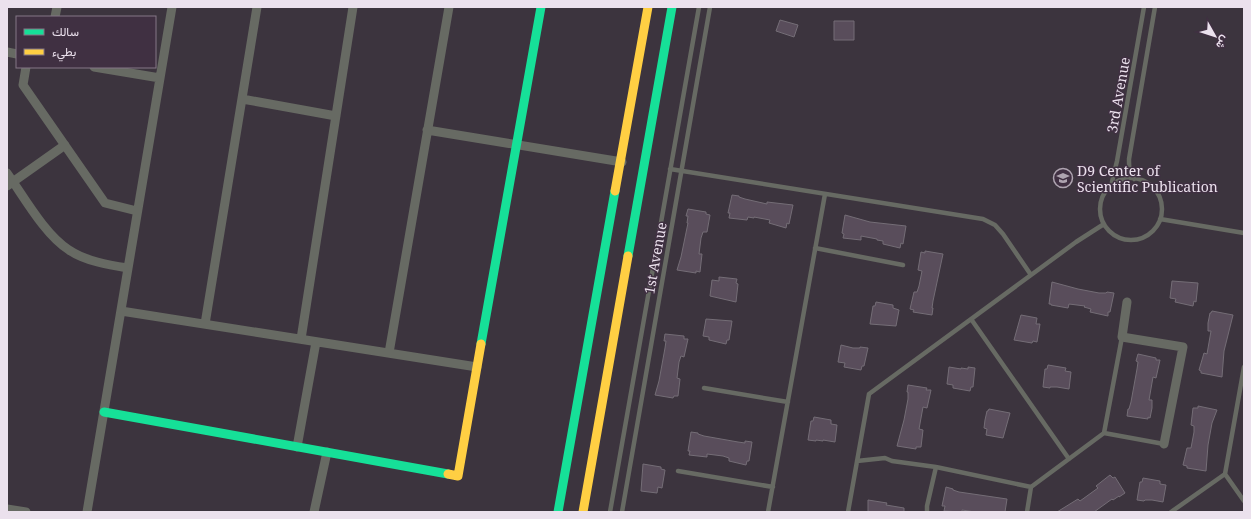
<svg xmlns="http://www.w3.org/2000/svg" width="1251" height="519" font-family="'Noto Serif',Vazirmatn,serif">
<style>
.building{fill:#594d5b;stroke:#746d76}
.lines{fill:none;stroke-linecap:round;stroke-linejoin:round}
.lane{stroke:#676a63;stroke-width:4.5}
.street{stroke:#676a63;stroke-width:9}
.fast{stroke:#16e098;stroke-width:9}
.slow{stroke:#ffcf43;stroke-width:9}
.labels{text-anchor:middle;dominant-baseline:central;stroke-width:3;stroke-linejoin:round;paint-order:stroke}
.street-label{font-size:14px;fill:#ebe1ed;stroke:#403042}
.poi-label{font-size:14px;fill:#ebe1ed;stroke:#403042;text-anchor:start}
</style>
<rect width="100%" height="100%" fill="#3c343e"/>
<path class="building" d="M780 20 798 25 794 37 776 31Z
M834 21H854V40H834Z
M732 195 739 196V197L745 199 767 204V202L793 205 789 224 787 223 786 228 769 223 770 220 754 217V218L748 217 747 220 729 218 730 213H728Z
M688 209 706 212V214L710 215 707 232H703L701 238 699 254H702L700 272 696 271V273L677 270 681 257 688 223H687L688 216H686Z
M845 215 870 222 906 226 903 244 901 243 900 248 883 244V241L877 240V239L861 236V240L843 238 844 234 842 233Z
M925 251 943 254 933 301 932 308H933L932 315 913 312 914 310 910 309 914 292H917L919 286 922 271 918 270 921 252 925 253Z
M719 277 737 279 736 283 738 284 736 302 710 296 712 280 719 281Z
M1172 281 1198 283 1196 302 1194 301 1193 306 1175 302 1176 299 1170 298Z
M1052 282 1078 289 1099 293H1106L1107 292 1114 293 1110 312H1108V316L1090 312 1091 309 1084 307 1085 306 1069 304 1068 308 1051 305V304H1049Z
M876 302 893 305V308L899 310 896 326 870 324 873 306H875Z
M1212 311 1233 315 1224 351 1222 377 1201 373V371L1199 370 1204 353 1207 354 1211 331H1208V323L1210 313H1211Z
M1021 315 1037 318 1036 324H1040L1037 342 1033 341 1032 343 1014 340Z
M706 319 732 321 729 340H727L726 344 709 340V337L703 336Z
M665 334 684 336V339H688L684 357 681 356 679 362 677 378 680 379 678 396H674L673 398 655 395 659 381 665 348 666 341H664Z
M841 345 853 348H860V347L868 348 864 366H862L861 370 844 367 845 363 838 362Z
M1138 354 1156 358V360H1160L1156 378 1153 377 1149 400H1152V408L1150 418 1148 417V419L1127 416 1128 409H1129L1131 402 1137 369 1138 362 1136 361Z
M1048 365 1066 368 1065 371 1071 372 1069 389 1057 387H1050V388L1043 387 1045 369H1047Z
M949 367 961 369V368L968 369V367L975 368 973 387H971L970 391 953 388V385L947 384Z
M908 385 927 388 926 390H931L927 408 923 407 919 429 923 430 921 447H916V449L897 446 904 420 908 399V392H907Z
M1198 406 1217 410 1212 423 1208 445 1206 471 1187 468V466L1183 465 1187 448H1191L1194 432V426L1191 425 1193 408H1198Z
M989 409 1010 413 1003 438 986 435 987 429 984 428 985 420 987 411H988Z
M814 417 831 420V424L837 425 835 442 823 440V441L816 440V441L808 440 811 421H813Z
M691 432 698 433V434L704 436 738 442 745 443V441L752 442 749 461H747L746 465 729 461V458L723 456 707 454V457L689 455 690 451H688Z
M643 464 661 467V469L665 470 662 488 658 487 657 493 641 491Z
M1110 475 1113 478 1115 477 1125 493 1119 497V496L1113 500 1112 499 1094 512H1057L1078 499 1080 501 1098 488 1096 486Z
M1143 478 1160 481V484L1166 485 1163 502 1152 500H1145L1144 501 1137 500 1140 482H1142Z
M946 487 953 489V490L959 492 1007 499 1005 512H975L962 510V512L944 511 945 506H942Z
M868 500 887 503 886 505 904 508V512H868Z"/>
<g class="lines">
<path class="lane" d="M670 169 983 219 995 225 1003 234 1031 275
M1100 209a31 31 0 1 1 62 0a31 31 0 1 1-62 0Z
M1134 179C1129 172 1129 167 1129 159L1155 7
M1111 186 1117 161 1144 7
M1160 219 1244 233
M815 248 903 265
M971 319 1069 459
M1244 367 1225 474 1244 501
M704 388 788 402
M1104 433 1122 337
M857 461 885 458 892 461 936 467 1031 487
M678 471 773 487
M610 512 699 7
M622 512 710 7
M768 512 825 194
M848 512 869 394 1076 242 1104 224
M927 512V506L936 467
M1027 512 1031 487 1104 433 1164 444
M1171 512 1225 474"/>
<path class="street" d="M55 17 57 7
M7 52 17 54
M26 67 23 85 105 203 137 211
M94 67 160 78
M242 99 336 116
M427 130 622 162
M7 173C24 197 45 235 69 250 85 261 109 265 128 268
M7 186 65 145
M1127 302 1122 337 1183 347 1164 444
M121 311 477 367
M205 324 257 7
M301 339 353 7
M389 353 449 7
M297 447 316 342
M7 509 26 512
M87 512 172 7
M314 512 327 452"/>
<path class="fast" d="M628 256 672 7
M481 344 541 7
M104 412 448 474
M558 512 615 191"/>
<path class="slow" d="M615 191 648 7
M448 474 458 476 481 344
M583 512 628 256"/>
</g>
<defs>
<symbol id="university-ring" viewBox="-11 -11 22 22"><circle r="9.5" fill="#403042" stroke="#aea4b0" stroke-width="1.5"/><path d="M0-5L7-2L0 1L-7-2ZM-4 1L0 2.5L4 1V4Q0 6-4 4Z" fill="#aea4b0"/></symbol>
</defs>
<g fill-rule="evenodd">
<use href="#university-ring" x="1052" y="167" width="22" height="22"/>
</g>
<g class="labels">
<g class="street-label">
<text transform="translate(1118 95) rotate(-80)">3rd Avenue</text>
<text transform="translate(655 258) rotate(-80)">1st Avenue</text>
</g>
<g class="poi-label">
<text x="1077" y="170">D9 Center of<tspan x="1077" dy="16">Scientific Publication</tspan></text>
</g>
</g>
<rect width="1251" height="519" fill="none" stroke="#ebe1ed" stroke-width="16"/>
<rect x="16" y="16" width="140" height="52" fill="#403042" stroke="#847786"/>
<rect x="24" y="29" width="20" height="6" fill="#16e098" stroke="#847786"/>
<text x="52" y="36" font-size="12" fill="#ebe1ed">سالك</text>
<rect x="24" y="49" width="20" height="6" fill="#ffcf43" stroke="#847786"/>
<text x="52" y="56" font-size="12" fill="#ebe1ed">بطيء</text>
<g transform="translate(1215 36) rotate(129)" stroke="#403042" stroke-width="3" paint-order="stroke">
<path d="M0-3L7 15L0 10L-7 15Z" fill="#ebe1ed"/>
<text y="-6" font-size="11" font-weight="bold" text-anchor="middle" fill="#ebe1ed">ش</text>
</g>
</svg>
